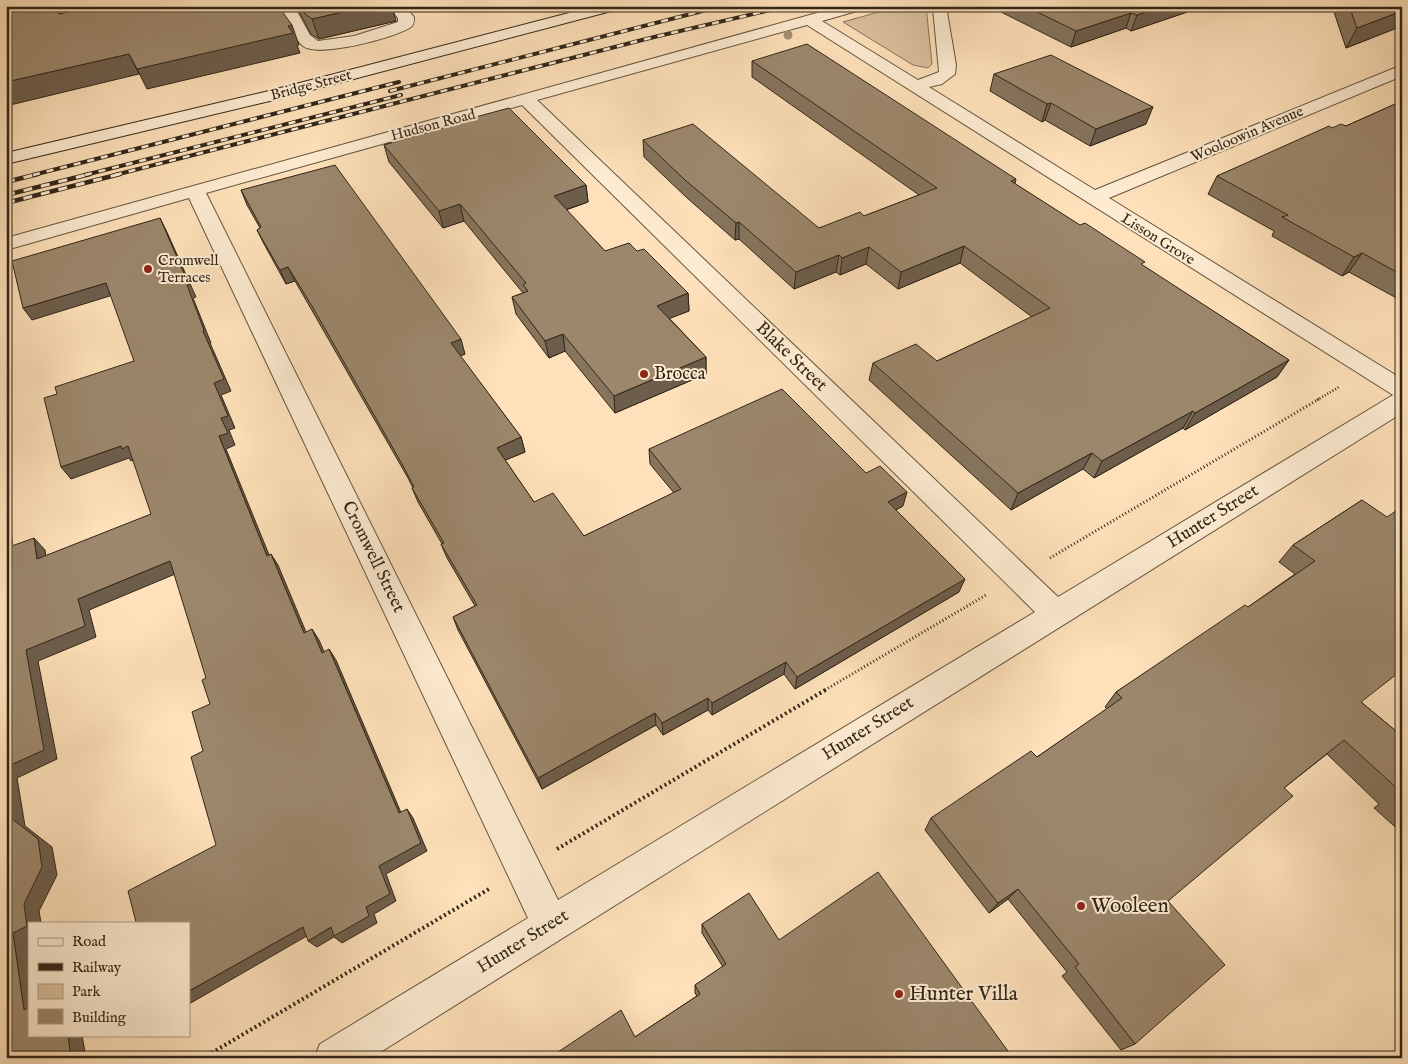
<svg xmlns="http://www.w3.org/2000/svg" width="1408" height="1064" font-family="'IM FELL English',serif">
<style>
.green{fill:#dbc19e;stroke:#86745b}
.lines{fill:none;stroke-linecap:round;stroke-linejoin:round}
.street-casing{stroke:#645540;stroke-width:2}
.secondary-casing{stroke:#312618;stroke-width:2}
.path-far2{stroke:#312618;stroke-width:2.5;stroke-dasharray:1 2;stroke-linecap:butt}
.path-far1{stroke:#312618;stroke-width:3;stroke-dasharray:1 2.5;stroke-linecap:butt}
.path{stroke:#312618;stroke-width:4;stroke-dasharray:2 3;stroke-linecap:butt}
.street{fill:#feecd2;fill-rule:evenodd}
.secondary{fill:#feecd2;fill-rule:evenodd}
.rail-far1-casing{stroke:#312618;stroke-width:4}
.rail-casing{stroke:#312618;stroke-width:4.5}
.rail-far1{stroke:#feecd2;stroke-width:2.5;stroke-dasharray:7;stroke-linecap:butt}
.rail{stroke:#feecd2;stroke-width:3;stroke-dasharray:9;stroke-linecap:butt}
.tree{fill:#a59074}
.wall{fill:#86745d;stroke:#312618}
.shaded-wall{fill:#6d5e4c;stroke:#312618}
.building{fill:#9c876c;stroke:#312618}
.poi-dot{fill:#8f2418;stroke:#feecd2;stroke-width:2}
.labels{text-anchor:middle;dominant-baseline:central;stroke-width:4;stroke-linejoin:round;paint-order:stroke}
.far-street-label{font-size:15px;fill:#312618;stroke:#feecd2}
.far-poi-label{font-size:15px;fill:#312618;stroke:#feecd2;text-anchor:start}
.street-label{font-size:18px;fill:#312618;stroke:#feecd2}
.poi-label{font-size:18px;fill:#312618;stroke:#feecd2;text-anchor:start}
.near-poi-label{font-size:21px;fill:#312618;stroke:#feecd2;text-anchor:start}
</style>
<rect width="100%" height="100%" fill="#fee1ba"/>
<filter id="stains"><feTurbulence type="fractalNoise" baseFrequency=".004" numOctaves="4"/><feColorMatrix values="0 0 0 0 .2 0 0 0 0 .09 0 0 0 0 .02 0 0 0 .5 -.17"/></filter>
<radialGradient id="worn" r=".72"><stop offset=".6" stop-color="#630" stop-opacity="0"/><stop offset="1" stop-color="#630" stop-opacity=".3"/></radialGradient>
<path class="green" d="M900 6H926L932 64 928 68 913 65 843 22Z"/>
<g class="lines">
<defs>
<path id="street" d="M279 6H294L310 35 318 41 354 36 398 22V18L388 6H404L414 17C414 21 414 25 411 27 395 38 318 58 303 46 292 37 286 18 279 6Z
M842 6H866L864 9 822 21 918 80 939 72 933 8 934 6H946L956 65 955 74 942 84 929 87 1095 190 1402 65V76L1109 198 1402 379V413L371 1058H314L320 1044 528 918 189 198 6 250V238ZM807 25 1393 395 1058 597 537 100ZM522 105 1035 612 558 900 206 193Z"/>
<path id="secondary" d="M596 6H621L619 9 274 100 6 164V153L265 92Z"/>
</defs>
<use href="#street" class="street-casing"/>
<use href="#secondary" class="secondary-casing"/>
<path class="path-far2" d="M1317 400 1339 387"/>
<path class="path-far1" d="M1050 558 1319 399
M825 690 986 595"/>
<path class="path" d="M557 849 827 689
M203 1058 489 889"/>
<use href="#street" class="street"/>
<use href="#secondary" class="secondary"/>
<defs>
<path id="rail-far1" d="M390 91 722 6
M33 175 399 82
M85 175 401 95
M115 175 650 38 788 6"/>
<path id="rail" d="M6 182 38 174
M6 195 90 174
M6 203 120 174"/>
</defs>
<use href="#rail-far1" class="rail-far1-casing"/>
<use href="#rail" class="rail-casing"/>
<use href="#rail-far1" class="rail-far1"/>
<use href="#rail" class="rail"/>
</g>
<circle class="tree" cx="788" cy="35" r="4.5"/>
<path class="wall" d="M296 6H392L396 21 319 39 311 34Z
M995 6H1205L1131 31 1126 28 1071 47 997 10 998 7Z
M1332 6H1402V26L1346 48Z
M752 61 1016 179 1015 184 1289 360 1277 377 1185 430 1183 428 1094 478 1083 469 1011 510 869 380 873 363 937 361 1032 317 960 263 898 289 866 264 840 275 836 272 794 289 739 239 735 240 686 197 644 157 643 140 819 228 864 216 919 195 752 77Z
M994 74 1146 124 1090 146 1045 120 1042 122 990 91Z
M1402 101V301L1349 272 1342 276 1272 236 1274 231 1208 194 1217 176 1332 128 1346 126Z
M446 126 586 185 588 202 566 210 605 251H637L688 293 689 311 669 318 706 357V374L615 413 565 351 549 358 516 314 512 297 523 293 464 221 443 228 389 162 384 145 446 127Z
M241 190 465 354 460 356 521 437 525 452 505 460 534 502 584 536 674 493 650 464 649 449 866 473 903 506 896 510 959 592 795 689 784 674 712 715 708 710 663 735 656 725 542 789 458 630 453 617 475 606 447 558 441 544H442L418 502 412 488H413L408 478 318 321 295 281 286 284 264 244 257 230 260 228 247 205Z
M1362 500 1361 702 1402 736V833L1374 808 1379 804 1327 754 1284 788 1168 901 1135 1044 1121 1050 1062 976 1067 972 1008 899 989 913 925 830 931 818 1037 757 1107 709 1105 707 1116 692 1248 607 1295 574 1279 562 1293 545Z
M702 924 779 940 1013 1058 635 1037 697 996 695 993V985L723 967 702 933Z"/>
<path class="shaded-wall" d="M56 6H57L69 33 59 14Z
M369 6H392L396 21 319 39 312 19Z
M1164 6H1205L1131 31 1137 15Z
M1402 11V26L1346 48 1357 28Z
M1131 13 1126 28 1071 47 1076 31Z
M292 25 299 45H297L300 53 147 89 137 69Z
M129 54 139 74 6 106V82Z
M1051 103 1045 120 1042 122 1047 104Z
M1153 107 1146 124 1090 146 1096 129Z
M586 185 588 202 556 213 554 196Z
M460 204 464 221 443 228 439 211Z
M160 218 166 230 196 297 193 298 211 343H210L231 391 221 395 235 428 229 430 235 445 226 449 274 567 267 556 219 436 221 418 203 331Z
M739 222V239L735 240 736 223Z
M964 246 960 263 898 289 901 272Z
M869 247 866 264 840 275 842 258Z
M1362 253 1349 272 1342 276 1354 257Z
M839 255 836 272 794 289 796 272Z
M288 267 295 281 286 284 280 270Z
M106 283 113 295 32 320 23 308Z
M688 293 689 311 658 323 657 306Z
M563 334 565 351 549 358 545 341Z
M461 339 465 354 455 358 451 343Z
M706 357V374L615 413 614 396Z
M1289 360 1277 377 1185 430 1195 413Z
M1193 411 1183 428 1094 478 1102 461Z
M521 437 525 452 501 462 497 448Z
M121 446H128L137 459 131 461 129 458 71 479 61 467Z
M1092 453 1083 469 1011 510 1018 493Z
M6 471 14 561 6 554Z
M907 492 903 506 884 516 888 502Z
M34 538 45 550 48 570 37 559Z
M271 554 278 565 311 644 304 633Z
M170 561 180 572 89 610 96 637 38 661 57 759 17 778 25 826 52 847 57 875 39 911 41 923H29V1011L24 1010 13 933 11 818 6 790V767L26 650 78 599Z
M965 579 959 592 795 689 797 677Z
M312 629 319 640 329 663 322 653Z
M329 649 336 660 405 822 399 813Z
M786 662 784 674 712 715V703Z
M708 698V710L663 735 662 723Z
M655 713 656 725 542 789 538 778Z
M407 809 413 818 427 851 386 874 396 901 374 914 377 923 342 943 334 937 317 947 308 941 366 907 379 866Z
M1018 889 1008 899 989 913 998 903Z
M303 927 312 933 189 1004V991Z
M68 1035H82L86 1058H71Z"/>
<path class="building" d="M6 6H56L59 14 95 6H280L284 14 292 25 288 26 293 33 137 69 129 54 6 82Z
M301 6H369L312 19 305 14Z
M1025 6H1164L1137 15 1131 13 1076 31Z
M1349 6H1402V11L1357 28Z
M807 44 1016 179 1011 181 1080 225 1085 223 1145 262 1141 264 1289 360 1195 413 1193 411 1102 461 1092 453 1018 493 873 363 916 344 937 361 1050 308 964 246 901 272 869 247 842 258 839 255 796 272 739 222 736 223 685 180 643 140 693 124 819 228 860 212 864 216 937 188 752 61Z
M1051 55 1153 107 1096 129 1051 103 1047 104 994 74Z
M1402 101V275L1362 253 1354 257 1282 217 1288 215 1217 176 1329 126 1332 128 1341 124 1346 126Z
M509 108 586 185 554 196 605 251 629 243 637 251 644 249 688 293 657 306 706 357 614 396 563 334 545 341 512 297 528 291 523 285 526 283 460 204 439 211 384 145 447 127 446 126 457 122Z
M335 165 461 339 451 343 521 437 497 448 534 502 553 493 584 536 681 489 649 449 782 389 866 473 880 466 907 492 888 502 965 579 797 677 786 662 712 703 708 698 662 723 655 713 538 778 453 617 477 605 441 544 444 543 412 488 414 487 402 464 312 306 288 267 280 270 257 230 261 227 241 190Z
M160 218 189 285H187L204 330 203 331 224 379 214 383 228 416 221 418 228 433 219 436 267 556 271 554 304 633 312 629 322 653 329 649 399 813 407 809 421 843 379 866 390 894 366 907 369 916 334 936 331 927 308 941 303 927 189 991V923H134L136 922 128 891 216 845 191 757 203 751 192 712 210 704 202 680 206 678 170 561 78 599 85 626 26 650 44 750 6 767V548L34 538 37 559 151 514 128 446 122 449 121 446 61 467 44 398 57 394 55 387 134 361 106 283 23 308 12 261Z
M1362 500 1387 517 1402 507V670L1361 702 1402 736V802L1394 795 1400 791 1344 740 1284 788 1293 796 1168 901 1225 965 1135 1044 1075 967 1079 964 1018 889 998 903 931 818 1031 751 1037 757 1122 698 1116 692 1245 605 1248 607 1315 561 1293 545Z
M6 790 11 818 38 839 42 867 24 904 27 926 13 933 24 1010 29 1007V1035H68L71 1058H6Z
M878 872 1013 1058H553L552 1056 621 1010 635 1037 700 994 695 985 726 964 702 924 749 893 779 940Z"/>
<g class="poi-dot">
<circle cx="148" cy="269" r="5"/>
<circle cx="644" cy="374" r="5"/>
<circle cx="1081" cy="906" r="5"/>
<circle cx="899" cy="994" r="5"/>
</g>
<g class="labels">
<g class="far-street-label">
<text transform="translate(311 85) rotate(-15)">Bridge Street</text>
<text transform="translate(433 125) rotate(-15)">Hudson Road</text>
<text transform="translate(1247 134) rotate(-23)">Wooloowin Avenue</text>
<text transform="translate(1158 239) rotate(32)">Lisson Grove</text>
</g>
<g class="far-poi-label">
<text x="158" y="260">Cromwell<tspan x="158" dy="17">Terraces</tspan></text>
</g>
<g class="street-label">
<text transform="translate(791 357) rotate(44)">Blake Street</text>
<text transform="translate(1213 517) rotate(-32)">Hunter Street</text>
<text transform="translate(373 557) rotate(64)">Cromwell Street</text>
<text transform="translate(868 729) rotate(-32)">Hunter Street</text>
<text transform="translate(523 942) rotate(-32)">Hunter Street</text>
</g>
<g class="poi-label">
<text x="654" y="374">Brocca</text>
</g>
<g class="near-poi-label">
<text x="1091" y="906">Wooleen</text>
<text x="909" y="994">Hunter Villa</text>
</g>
</g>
<rect width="1408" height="1064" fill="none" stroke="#fee1ba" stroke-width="25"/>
<rect x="8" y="8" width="1393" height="1049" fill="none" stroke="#312618" stroke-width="2.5"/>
<rect x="12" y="12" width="1383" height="1039" fill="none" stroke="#312618"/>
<rect x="28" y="922" width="162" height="115" fill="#feecd2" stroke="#ac9d88"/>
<rect x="38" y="938" width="25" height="8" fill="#feecd2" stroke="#ac9d88"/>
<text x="72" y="946" font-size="15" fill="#312618">Road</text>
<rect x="38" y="963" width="25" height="8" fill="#312618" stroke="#ac9d88"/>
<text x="72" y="972" font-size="15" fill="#312618">Railway</text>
<rect x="38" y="984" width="25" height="15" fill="#dbc19e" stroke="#ac9d88"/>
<text x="72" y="996" font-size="15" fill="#312618">Park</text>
<rect x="38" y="1009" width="25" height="15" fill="#9c876c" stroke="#ac9d88"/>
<text x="72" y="1022" font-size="15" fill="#312618">Building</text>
<rect width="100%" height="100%" filter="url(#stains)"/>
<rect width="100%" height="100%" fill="url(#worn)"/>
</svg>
